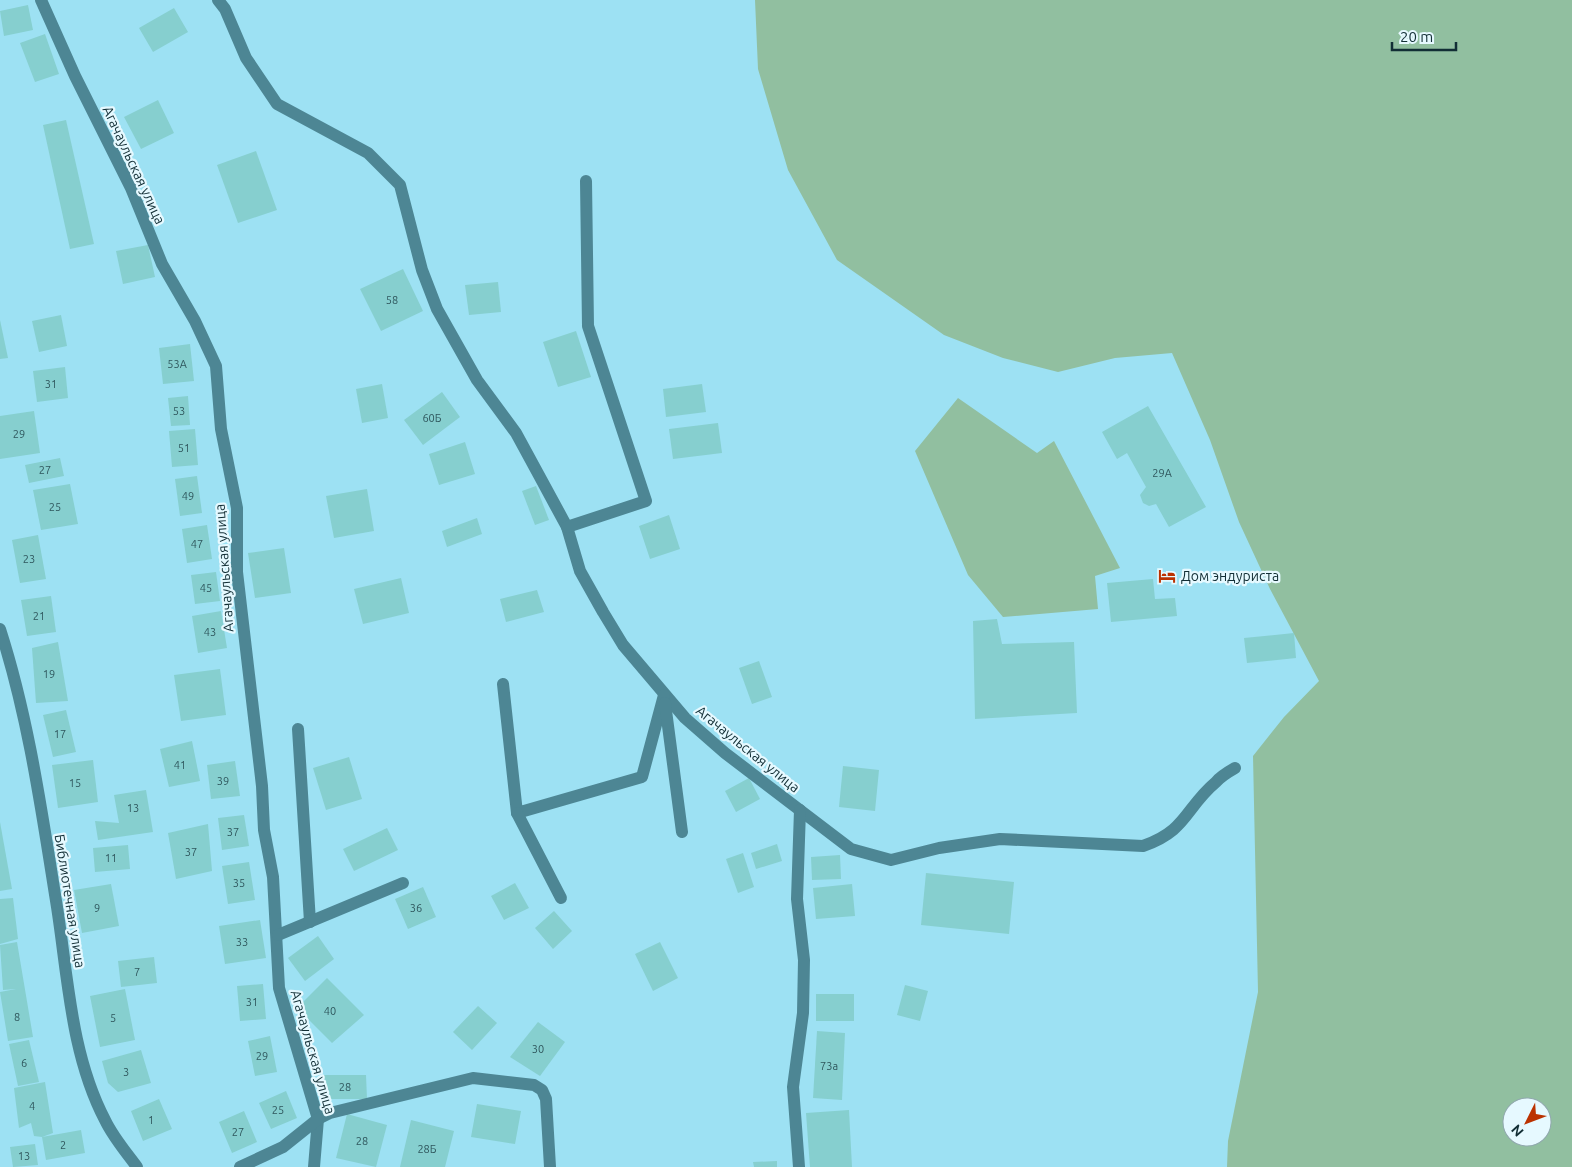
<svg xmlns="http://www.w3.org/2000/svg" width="1572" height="1167" font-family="Ubuntu,sans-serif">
  <rect width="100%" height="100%" fill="#9de1f3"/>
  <g fill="#91bfa0" fill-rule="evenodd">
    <path d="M 755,0 L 1572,0 L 1572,1167 L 1227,1167 L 1228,1141 L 1258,992 L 1253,756 L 1284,717 L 1319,681 L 1270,589 L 1239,522 L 1210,440 L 1172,353 L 1115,358 L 1058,372 L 1003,358 L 944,335 L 837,260 L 788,170 L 758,69 ZM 1512,1107 L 1542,1107 L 1542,1137 L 1512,1137 Z"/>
    <polygon points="958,398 1037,453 1054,441 1120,568 1095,576 1098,609 1003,617 968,575 915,451"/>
  </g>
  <g fill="#86cfcf">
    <polygon points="28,5 33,30 4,36 0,11"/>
    <polygon points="174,8 188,32 153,52 139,28"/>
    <polygon points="45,34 59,74 35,82 20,43"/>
    <polygon points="158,100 174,133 141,149 124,117"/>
    <polygon points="66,120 94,244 70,249 43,125"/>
    <polygon points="256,151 277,210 238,223 217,165"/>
    <polygon points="148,245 155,277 123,284 116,251"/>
    <polygon points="403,269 423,311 381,331 360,289"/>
    <polygon points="498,282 501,312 469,315 465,285"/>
    <polygon points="61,315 67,346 39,352 32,321"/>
    <polygon points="0,320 8,358 0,359"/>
    <polygon points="576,331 591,377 558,387 543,342"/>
    <polygon points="190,344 194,381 163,384 159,348"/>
    <polygon points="65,367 68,398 37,402 33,371"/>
    <polygon points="382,384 388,418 362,423 356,389"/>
    <polygon points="702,384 706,412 666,417 663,389"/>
    <polygon points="442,392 460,417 423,445 404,420"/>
    <polygon points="188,396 190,425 171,426 168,398"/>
    <polygon points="1148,406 1206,507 1169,527 1156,504 1149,506 1143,503 1140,495 1146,487 1127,453 1117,459 1102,432"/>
    <polygon points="34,411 40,453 0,459 0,416"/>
    <polygon points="718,423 722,453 673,459 669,429"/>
    <polygon points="195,429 198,465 172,467 169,431"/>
    <polygon points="465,442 475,474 439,485 429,454"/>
    <polygon points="60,458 64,476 29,483 25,465"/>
    <polygon points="197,476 202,513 180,516 175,479"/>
    <polygon points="70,484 78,524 41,530 33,490"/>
    <polygon points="536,486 549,520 535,525 522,491"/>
    <polygon points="367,489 374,531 334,538 326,496"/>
    <polygon points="669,515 680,549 650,559 639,526"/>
    <polygon points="477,518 482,534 447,547 442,531"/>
    <polygon points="207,525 212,559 187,563 182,529"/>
    <polygon points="38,535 46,579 20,583 12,540"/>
    <polygon points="284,548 291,593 255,598 248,553"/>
    <polygon points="216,572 220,601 195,604 191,575"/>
    <polygon points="401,578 409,613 363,624 354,589"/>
    <polygon points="1153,579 1155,599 1175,598 1177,616 1111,622 1107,583"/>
    <polygon points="537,590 544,612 506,622 500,599"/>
    <polygon points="51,596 56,632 27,636 21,600"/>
    <polygon points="221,611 227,648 198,653 192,616"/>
    <polygon points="997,619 1002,644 1074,642 1077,713 975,719 973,621"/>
    <polygon points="1294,633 1296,658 1247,663 1244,638"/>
    <polygon points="58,642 68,701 36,703 32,648"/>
    <polygon points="759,661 772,697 752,704 739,668"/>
    <polygon points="220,669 226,715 181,721 174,675"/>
    <polygon points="66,710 76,752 53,757 43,715"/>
    <polygon points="192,741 200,781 169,787 160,749"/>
    <polygon points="349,757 362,799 326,810 313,768"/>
    <polygon points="93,760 98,802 58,808 52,765"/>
    <polygon points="235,761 240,796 211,799 207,765"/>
    <polygon points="843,766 879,770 875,811 839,807"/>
    <polygon points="749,778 760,799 736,812 725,791"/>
    <polygon points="146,790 153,832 98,840 95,821 119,823 114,795"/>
    <polygon points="244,815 249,846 222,850 218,818"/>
    <polygon points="0,822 12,889 0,891"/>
    <polygon points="208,824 212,871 176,879 168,833"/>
    <polygon points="387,828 398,850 354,871 343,849"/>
    <polygon points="777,844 782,861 756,869 751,853"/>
    <polygon points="128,845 130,869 95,872 93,848"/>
    <polygon points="743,853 754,887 738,893 726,859"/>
    <polygon points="840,855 841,879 812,880 811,857"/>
    <polygon points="249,862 255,900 228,904 222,866"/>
    <polygon points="926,873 1014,882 1009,934 921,925"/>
    <polygon points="515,883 529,908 504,920 491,896"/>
    <polygon points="111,884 119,926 82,933 74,890"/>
    <polygon points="852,884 855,916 816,919 813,888"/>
    <polygon points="423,887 436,917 408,929 395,899"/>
    <polygon points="13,898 18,939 0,944 0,899"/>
    <polygon points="554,911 572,931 553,949 535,928"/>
    <polygon points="260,920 266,958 225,964 219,926"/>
    <polygon points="318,936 334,959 305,981 288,958"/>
    <polygon points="17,942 33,1037 8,1041 0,992 16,989 3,990 0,945"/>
    <polygon points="660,942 678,978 653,991 635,954"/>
    <polygon points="154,957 157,983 121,987 118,961"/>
    <polygon points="327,978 364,1015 332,1043 297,1008"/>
    <polygon points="263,984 266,1019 240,1021 237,986"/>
    <polygon points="905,985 928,991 920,1021 897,1015"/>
    <polygon points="125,989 135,1040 100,1047 90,996"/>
    <rect x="816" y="994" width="38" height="27"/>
    <polygon points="478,1006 497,1023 472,1050 453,1032"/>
    <polygon points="538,1022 565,1042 540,1076 510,1057"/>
    <polygon points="817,1031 845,1033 842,1100 813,1098"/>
    <polygon points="270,1036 277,1072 255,1076 248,1041"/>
    <polygon points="29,1040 39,1082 18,1086 9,1044"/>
    <polygon points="141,1050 151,1083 118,1092 108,1083 102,1061"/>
    <polygon points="323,1075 366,1075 367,1099 323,1099"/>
    <polygon points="45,1082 53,1133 42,1137 81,1130 85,1153 46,1160 42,1137 34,1136 31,1123 19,1128 14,1088"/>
    <polygon points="286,1091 297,1118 271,1129 259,1103"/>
    <polygon points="159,1099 172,1129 143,1141 131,1111"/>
    <polygon points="477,1104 521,1111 515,1144 471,1137"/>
    <polygon points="849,1110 852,1167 810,1167 806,1113"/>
    <polygon points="244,1111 257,1142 232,1153 219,1122"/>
    <polygon points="347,1114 387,1125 376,1167 336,1158"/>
    <polygon points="411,1120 454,1131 445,1167 400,1167"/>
    <polygon points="35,1144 38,1165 13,1167 10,1147"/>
    <polygon points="777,1161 777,1167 754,1167 753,1162"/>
  </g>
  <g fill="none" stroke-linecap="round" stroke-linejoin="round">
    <g stroke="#4d8694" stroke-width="12">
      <polyline points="41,0 75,76 131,188 162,264 195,321 216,366 221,429 237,508 237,572 262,786 264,830 273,877 279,988 318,1119 314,1167"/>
      <path d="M 218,0 L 225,9 L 246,58 L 277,104 L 368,153 L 400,185 L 422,270 L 437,309 L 477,380 L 516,433 L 541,479 L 567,527 L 580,571 L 603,612 L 623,645 L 685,718 L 725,753 L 851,849 L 891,860 L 939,848 L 1000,839 L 1143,846 C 1187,831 1185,808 1216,782 C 1221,776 1228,772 1235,768"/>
      <polyline points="567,527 646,501 588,326 586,181"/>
      <path d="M 0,629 C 29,719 42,814 57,907 C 68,978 71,1055 105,1120 C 113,1137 126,1152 137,1167"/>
      <polyline points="503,684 517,813 642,777 664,695"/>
      <polyline points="665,703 682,832"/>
      <polyline points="298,729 310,922"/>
      <polyline points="517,813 561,898"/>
      <polyline points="278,935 403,883"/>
      <polyline points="240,1167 283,1147 318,1119 330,1113 473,1078 534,1085 542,1090 546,1099 550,1167"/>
      <polyline points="799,1167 793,1087 803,1013 804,960 797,899 800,810"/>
    </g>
  </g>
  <defs>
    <g id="hotel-bare" transform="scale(1.35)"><path d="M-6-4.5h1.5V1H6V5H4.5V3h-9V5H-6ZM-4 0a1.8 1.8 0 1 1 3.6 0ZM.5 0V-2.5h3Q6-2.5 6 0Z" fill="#bb3201" stroke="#e6f9ff" stroke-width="2.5" paint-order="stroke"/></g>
  </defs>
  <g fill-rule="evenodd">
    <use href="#hotel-bare" x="1167" y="576"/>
  </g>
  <g text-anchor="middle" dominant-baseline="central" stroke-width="4.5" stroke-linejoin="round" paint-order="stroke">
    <g font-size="11" fill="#2f565c">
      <text x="392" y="300">58</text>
      <text x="177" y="364">53А</text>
      <text x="51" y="384">31</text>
      <text x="179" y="411">53</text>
      <text x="432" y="418">60Б</text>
      <text x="19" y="434">29</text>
      <text x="184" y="448">51</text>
      <text x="45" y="470">27</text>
      <text x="1162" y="473">29А</text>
      <text x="188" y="496">49</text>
      <text x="55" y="507">25</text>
      <text x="197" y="544">47</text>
      <text x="29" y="559">23</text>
      <text x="206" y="588">45</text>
      <text x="39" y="616">21</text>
      <text x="210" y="632">43</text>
      <text x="49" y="674">19</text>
      <text x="60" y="734">17</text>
      <text x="180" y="765">41</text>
      <text x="223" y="781">39</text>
      <text x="75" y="783">15</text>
      <text x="133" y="808">13</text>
      <text x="233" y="832">37</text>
      <text x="191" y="852">37</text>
      <text x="111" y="858">11</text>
      <text x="239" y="883">35</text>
      <text x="97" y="908">9</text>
      <text x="416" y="908">36</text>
      <text x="242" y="942">33</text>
      <text x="137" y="972">7</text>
      <text x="252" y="1002">31</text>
      <text x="330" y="1011">40</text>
      <text x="17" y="1017">8</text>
      <text x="113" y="1018">5</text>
      <text x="538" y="1049">30</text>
      <text x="262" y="1056">29</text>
      <text x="24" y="1063">6</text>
      <text x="829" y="1066">73а</text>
      <text x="126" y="1072">3</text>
      <text x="345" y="1087">28</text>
      <text x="32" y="1106">4</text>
      <text x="278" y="1110">25</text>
      <text x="151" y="1120">1</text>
      <text x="238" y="1132">27</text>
      <text x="362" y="1141">28</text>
      <text x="63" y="1145">2</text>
      <text x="427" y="1149">28Б</text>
      <text x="24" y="1156">13</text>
    </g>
    <g font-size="14" fill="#122e35" stroke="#e6f9ff">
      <text transform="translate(134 165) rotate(65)">Агачаульская улица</text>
      <text transform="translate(224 568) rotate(-94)">Агачаульская улица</text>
      <text transform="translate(748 749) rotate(39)">Агачаульская улица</text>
      <text transform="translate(70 901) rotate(81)">Библиотечная улица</text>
      <text transform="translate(313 1052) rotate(74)">Агачаульская улица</text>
    </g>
    <g font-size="14" fill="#122e35" stroke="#e6f9ff" text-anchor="start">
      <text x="1181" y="576">Дом эндуриста</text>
    </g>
  </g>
  <g transform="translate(1527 1122) rotate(228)"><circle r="24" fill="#e6f9ff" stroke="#91a8ae"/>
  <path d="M0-4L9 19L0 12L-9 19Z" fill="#bb3201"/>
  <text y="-8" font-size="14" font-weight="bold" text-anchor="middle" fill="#122e35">N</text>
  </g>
  <path d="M1392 42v8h64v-8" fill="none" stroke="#122e35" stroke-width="2.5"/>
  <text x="1400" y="42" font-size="15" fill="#122e35" stroke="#e6f9ff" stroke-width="4" paint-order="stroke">20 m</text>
</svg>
